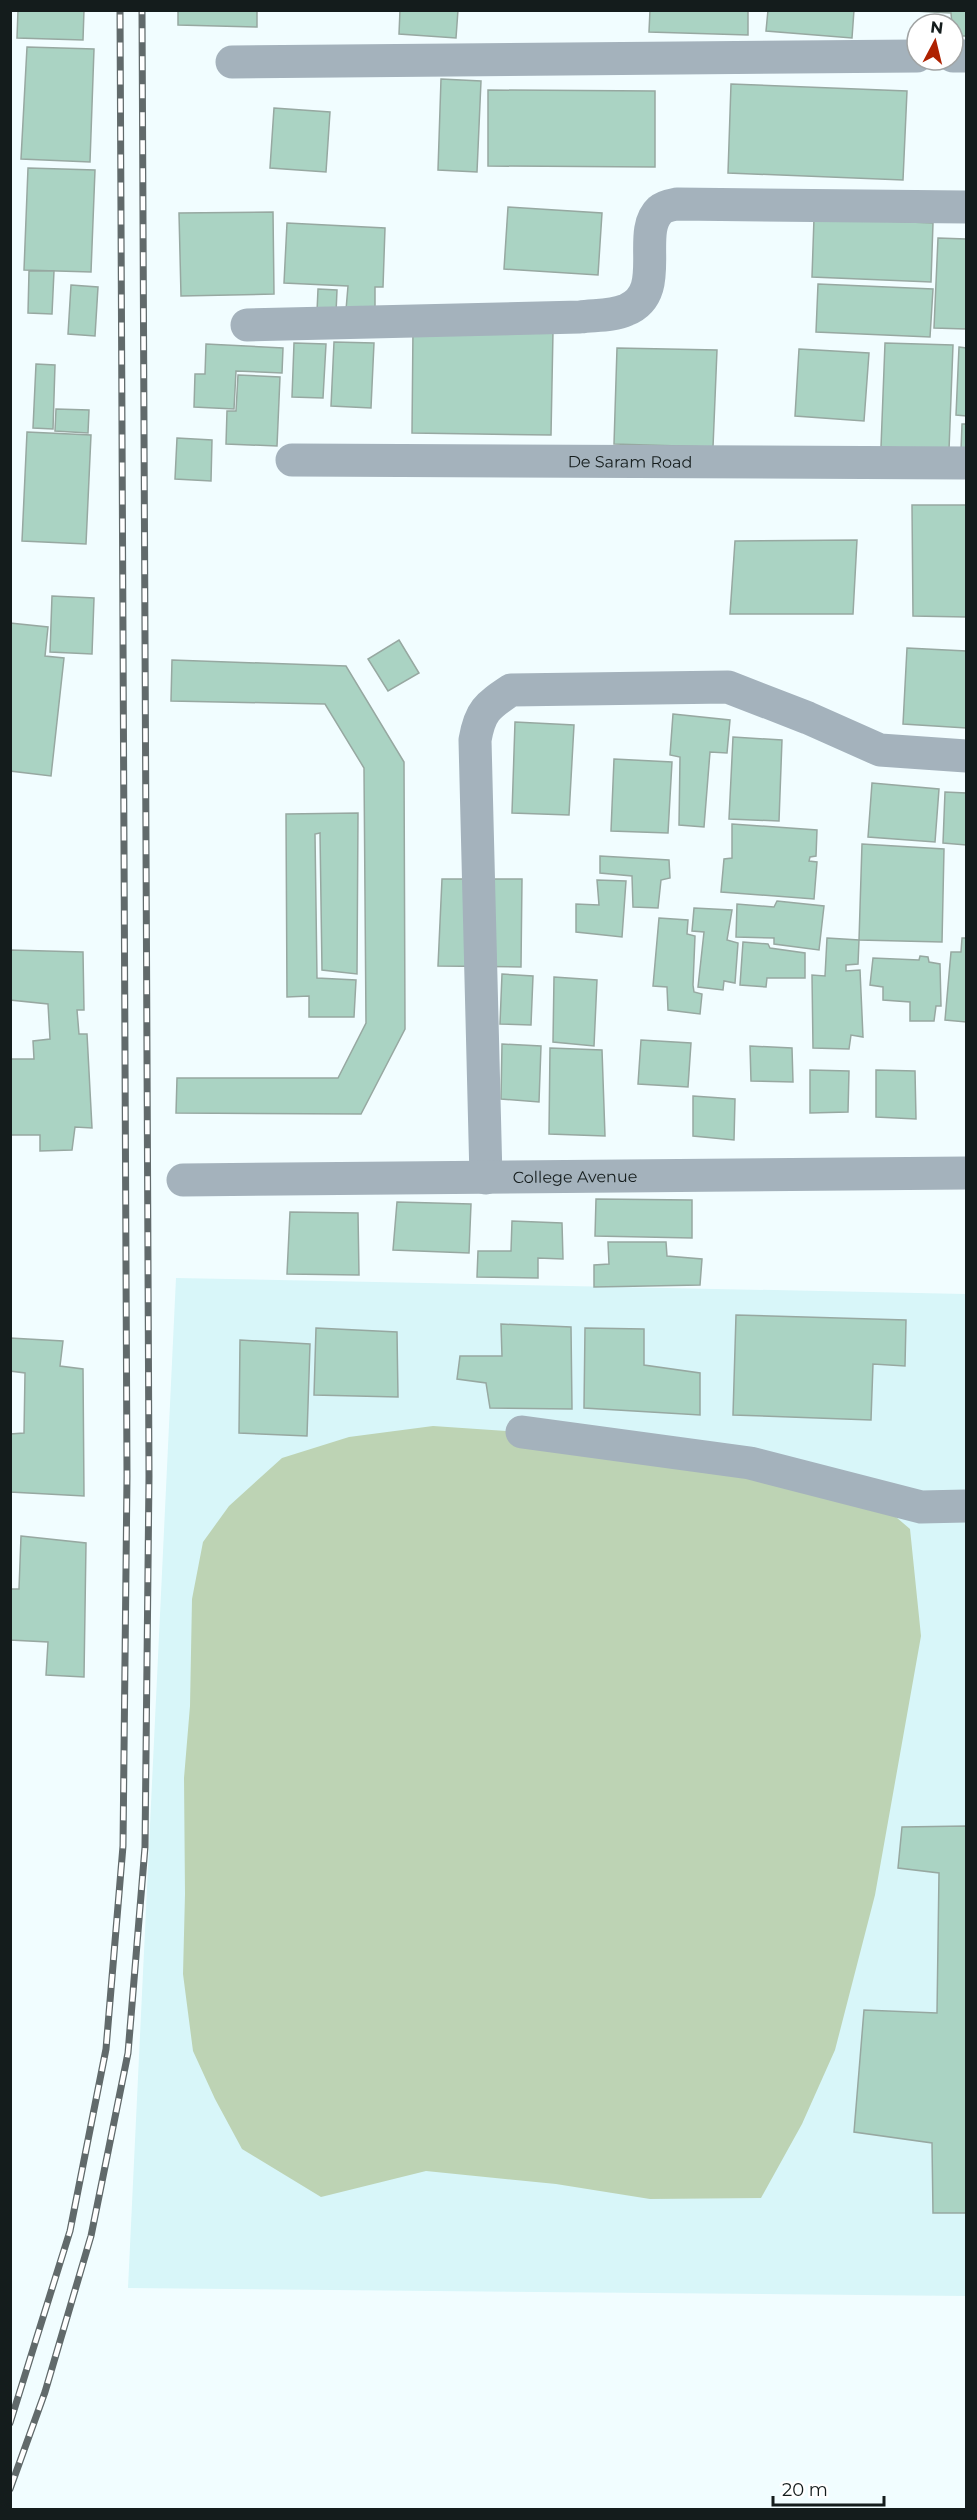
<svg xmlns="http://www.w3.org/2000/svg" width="977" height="2520" font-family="Montserrat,sans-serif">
  <rect width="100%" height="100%" fill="#f1fdff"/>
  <polygon fill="#d8f6f9" points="176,1278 966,1294 966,2296 128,2288"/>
  <polygon fill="#bdd3b4" points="433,1426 522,1432 750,1463 889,1511 910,1529 921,1636 875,1895 835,2050 802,2124 761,2198 650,2199 556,2184 426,2171 321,2197 242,2149 215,2099 193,2051 183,1974 185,1894 184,1778 190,1706 192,1599 203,1542 229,1506 282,1458 349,1437"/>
  <g fill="#aad3c3" stroke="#97a8a1" stroke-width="1.5">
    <polygon points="18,10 84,10 83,40 17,38"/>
    <polygon points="178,10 257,10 257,27 178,25"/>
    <polygon points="400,10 458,10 456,38 399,34"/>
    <polygon points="650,10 748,10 748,35 649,32"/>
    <polygon points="768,10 854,10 852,38 766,31"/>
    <polygon points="896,10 966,10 966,36 953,36 951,13"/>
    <polygon points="27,47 94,49 90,162 21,159"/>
    <polygon points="441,79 481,81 477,172 438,170"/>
    <polygon points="731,84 907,91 903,180 728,173"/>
    <polygon points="488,90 655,91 655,167 488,166"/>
    <polygon points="274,108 330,112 326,172 270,168"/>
    <polygon points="28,168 95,170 91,272 24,270"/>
    <polygon points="508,207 602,213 598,275 504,269"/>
    <polygon points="273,212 274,294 181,296 179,213"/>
    <polygon points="814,218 933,223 931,282 812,277"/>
    <polygon points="287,223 385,228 383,287 375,287 375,311 346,310 348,286 284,283"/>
    <polygon points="938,238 966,239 966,329 934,328"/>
    <polygon points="29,271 54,271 52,314 28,313"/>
    <polygon points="818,284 933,289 930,337 816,332"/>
    <polygon points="71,285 98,287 95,336 68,334"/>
    <polygon points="318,289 337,290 336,313 317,312"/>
    <polygon points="413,328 553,331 551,435 412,433"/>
    <polygon points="334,342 374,343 371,408 331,406"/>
    <polygon points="294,343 326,344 323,398 292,397"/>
    <polygon points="885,343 953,345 949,450 881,447"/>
    <polygon points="206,344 283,348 282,373 236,371 234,409 194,407 195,374 205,374"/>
    <polygon points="959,347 966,348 966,416 956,415"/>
    <polygon points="617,348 717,350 713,447 614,444"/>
    <polygon points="799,349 869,353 864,421 795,416"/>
    <polygon points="36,364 55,365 53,429 33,428"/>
    <polygon points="238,375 280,377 277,446 226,444 227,411 236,411"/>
    <polygon points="56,409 89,410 88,433 55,431"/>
    <polygon points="962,424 966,424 966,451 961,451"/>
    <polygon points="27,432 91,435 86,544 22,541"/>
    <polygon points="177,438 212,440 211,481 175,479"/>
    <polygon points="912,505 966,505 966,617 913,616"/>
    <polygon points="857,540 853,614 730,614 735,541"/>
    <polygon points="52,596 94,598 92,654 50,652"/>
    <polygon points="10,623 48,627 45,656 64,658 51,776 10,771"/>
    <polygon points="399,640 419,673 388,691 368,659"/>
    <polygon points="907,648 966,651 966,728 903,724"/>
    <polygon points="172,660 346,666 404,762 405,1029 361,1114 176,1113 177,1078 338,1078 366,1023 364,768 325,704 171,701"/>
    <polygon points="673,714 730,720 727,753 710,752 704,827 679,825 680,757 670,755"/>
    <polygon points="515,722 574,725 569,815 512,813"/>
    <polygon points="733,737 782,740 779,821 729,819"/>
    <polygon points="614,759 672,762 668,833 611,831"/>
    <polygon points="872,783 939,789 935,842 868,837"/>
    <polygon points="945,792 966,793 966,845 943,843"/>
    <polygon points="358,813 357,974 322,970 320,833 315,834 317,978 356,980 354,1017 309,1017 309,996 287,997 286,814"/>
    <polygon points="732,824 817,830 816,856 810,857 809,861 817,862 814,899 721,892 724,859 732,858"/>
    <polygon points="862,844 944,849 942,942 859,940"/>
    <polygon points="600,856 669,860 670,878 661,880 658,908 633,907 632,876 600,873"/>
    <polygon points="442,879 522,879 521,967 438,966"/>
    <polygon points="597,880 626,881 622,937 576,932 576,904 599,905"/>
    <polygon points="777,901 824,906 819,950 774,944 774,938 736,937 737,904 774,907"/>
    <polygon points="694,908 732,910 727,940 738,943 735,983 724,981 723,990 698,987 704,932 692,931"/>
    <polygon points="659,918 688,920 687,934 695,936 693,985 694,992 702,994 700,1014 668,1010 667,987 653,986"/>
    <polygon points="827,938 859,940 858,964 846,965 846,971 860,970 863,1037 851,1035 849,1049 813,1048 812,975 825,976"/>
    <polygon points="962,938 966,938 966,1022 945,1020 951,952 961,952"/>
    <polygon points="743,942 768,944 770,948 805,953 805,978 767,978 766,987 740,985"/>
    <polygon points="10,950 83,952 84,1010 77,1010 79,1034 87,1034 92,1128 75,1127 72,1150 40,1151 40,1135 10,1135 10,1059 34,1059 33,1041 50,1039 48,1004 10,1000"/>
    <polygon points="920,956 928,957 929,962 940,964 941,1006 936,1006 934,1021 910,1021 910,1002 883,1000 883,987 870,985 873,958 919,960"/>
    <polygon points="502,974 533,976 531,1025 500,1024"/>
    <polygon points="554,977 597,980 594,1046 553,1042"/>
    <polygon points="641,1040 691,1043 688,1087 638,1084"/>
    <polygon points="502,1044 541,1046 539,1102 501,1099"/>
    <polygon points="750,1046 792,1048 793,1082 751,1081"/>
    <polygon points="550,1048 602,1050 605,1136 549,1134"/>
    <polygon points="810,1070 849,1071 848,1112 810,1113"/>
    <polygon points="876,1070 915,1071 916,1119 876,1117"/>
    <polygon points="693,1096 735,1099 734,1140 693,1136"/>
    <polygon points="596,1199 692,1200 692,1238 595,1236"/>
    <polygon points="397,1202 471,1204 469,1253 393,1250"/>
    <polygon points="290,1212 358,1213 359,1275 287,1274"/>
    <polygon points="512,1221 562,1223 563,1259 538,1258 538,1278 477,1277 478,1251 511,1251"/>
    <polygon points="608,1242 666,1242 667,1256 702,1259 700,1285 594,1287 594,1265 609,1264"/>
    <polygon points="736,1315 906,1320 905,1366 873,1364 871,1420 733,1415"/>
    <polygon points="501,1324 571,1327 572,1409 490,1408 486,1383 457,1379 460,1356 502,1356"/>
    <polygon points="316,1328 397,1332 398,1397 314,1395"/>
    <polygon points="585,1328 644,1329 644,1365 700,1373 700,1415 584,1408"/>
    <polygon points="10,1338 63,1341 60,1366 83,1369 84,1496 10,1492 10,1434 24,1433 25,1373 10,1371"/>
    <polygon points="240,1340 310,1344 307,1436 239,1433"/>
    <polygon points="21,1536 86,1543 84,1677 46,1675 48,1642 10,1640 10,1589 19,1589"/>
    <polygon points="966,1826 966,2213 933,2213 932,2143 854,2132 864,2010 937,2013 939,1873 898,1868 902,1827"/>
  </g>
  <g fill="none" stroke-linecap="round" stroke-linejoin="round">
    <g stroke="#a4b2bc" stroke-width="33">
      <polyline points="953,56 966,56"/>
      <polyline points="232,62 917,56"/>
      <path d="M 247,325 L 580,317 C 594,315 613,316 626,310 C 669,293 635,233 660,210 C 664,206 672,205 677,204 L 966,207"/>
      <path id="s1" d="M 292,460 L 966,463"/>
      <path d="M 486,1178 L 475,740 C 480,711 487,706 511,690 L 728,687 L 808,718 L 880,750 L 966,756"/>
      <path id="s2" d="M 183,1180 L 966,1173"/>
      <polyline points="522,1432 750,1463 921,1507 966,1506"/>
    </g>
    <g stroke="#616a6b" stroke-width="7">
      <g id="rail">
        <polyline points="10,2423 70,2231 106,2049 123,1846 127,1476 120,10"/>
        <polyline points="10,2489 45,2392 91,2236 128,2053 145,1847 149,1476 142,10"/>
      </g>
    </g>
    <use href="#rail" stroke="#fff" stroke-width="4.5" stroke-dasharray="14" stroke-linecap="butt"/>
  </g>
  <g text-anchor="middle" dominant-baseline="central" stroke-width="5" stroke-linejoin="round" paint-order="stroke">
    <g font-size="16" fill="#141c1c" stroke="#fff">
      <text stroke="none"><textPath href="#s1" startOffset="338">De Saram Road</textPath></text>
      <text stroke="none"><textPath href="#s2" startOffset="392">College Avenue</textPath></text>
    </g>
  </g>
  <rect width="977" height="2520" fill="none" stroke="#141c1c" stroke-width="24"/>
  <g transform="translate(935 42) rotate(7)"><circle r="28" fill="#ffffff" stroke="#a1a4a4" stroke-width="1.5"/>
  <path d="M0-4.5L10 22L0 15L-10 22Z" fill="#ae2100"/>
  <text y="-9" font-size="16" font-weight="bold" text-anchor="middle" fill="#141c1c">N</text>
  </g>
  <path d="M773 2496v9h111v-9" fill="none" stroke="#141c1c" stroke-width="3"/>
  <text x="782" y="2496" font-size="18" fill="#141c1c" stroke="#ffffff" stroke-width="4.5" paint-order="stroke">20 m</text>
</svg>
